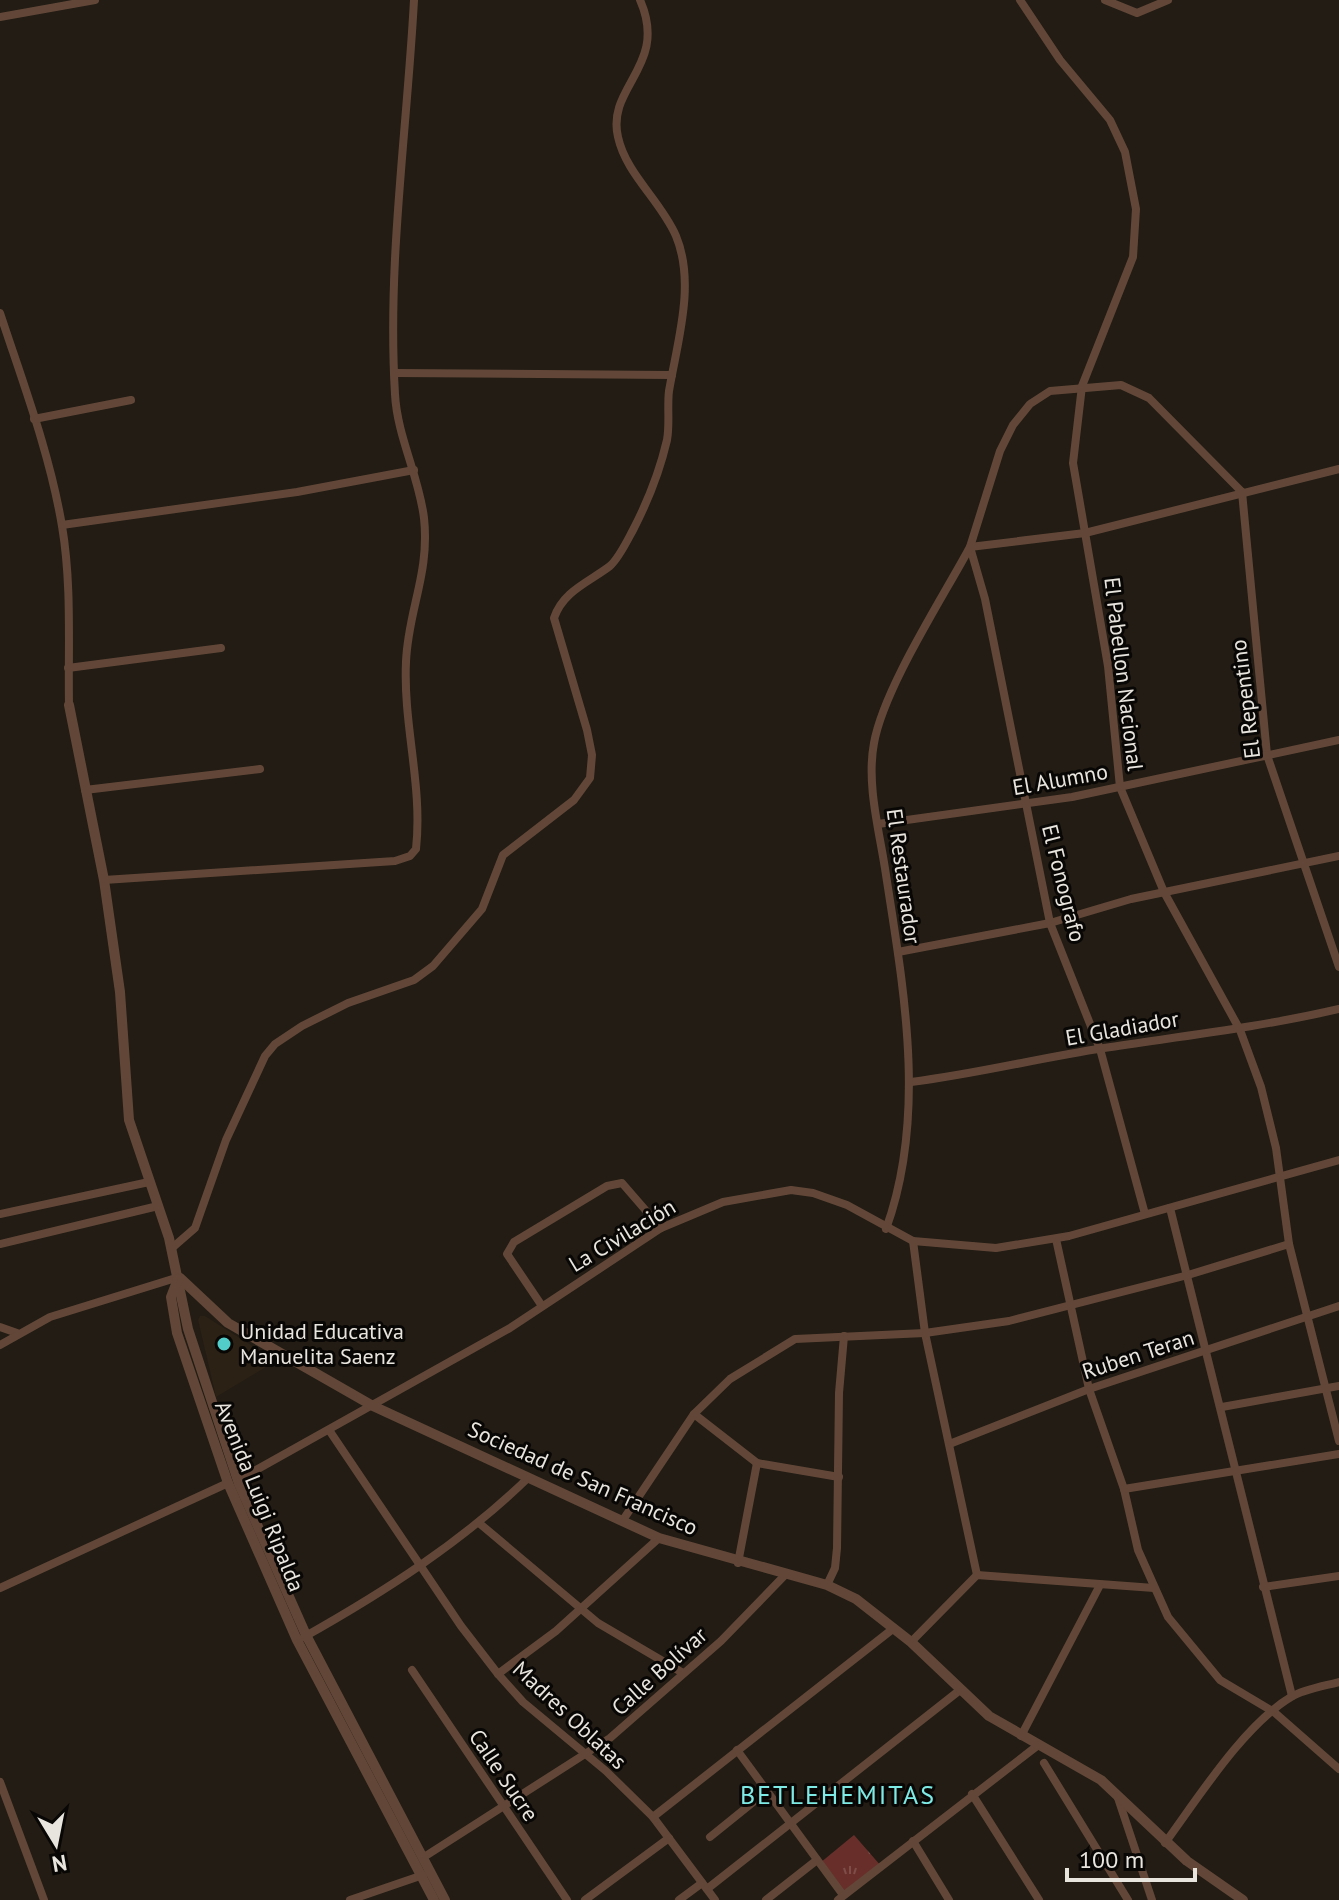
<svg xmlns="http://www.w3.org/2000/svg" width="1339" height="1900" font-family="'PT Sans',sans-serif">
  <defs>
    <pattern id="park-tufts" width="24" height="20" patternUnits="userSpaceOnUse" patternTransform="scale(2)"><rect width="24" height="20" fill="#682f2a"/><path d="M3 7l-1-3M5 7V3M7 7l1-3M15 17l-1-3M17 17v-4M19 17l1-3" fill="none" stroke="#7e4d48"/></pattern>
  </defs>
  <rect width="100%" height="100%" fill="#221c14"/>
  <polygon fill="#2b2114" points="200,1316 205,1316 276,1361 216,1397 198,1320"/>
  <polygon fill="url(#park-tufts)" points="854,1835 881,1866 843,1895 820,1863"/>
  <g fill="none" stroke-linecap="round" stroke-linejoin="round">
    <g stroke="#624738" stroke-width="8">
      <polyline points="1020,0 1060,60 1110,120 1125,152 1136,209 1133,257 1082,386 1073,463 1108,666 1120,787 1164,892 1240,1030 1261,1087 1276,1148 1289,1244 1339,1441"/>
      <polyline points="1105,0 1137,13 1168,0"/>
      <polyline points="0,17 95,0"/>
      <path d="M 0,313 C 23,383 50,454 62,526 C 72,585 68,646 69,705"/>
      <polyline points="394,373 672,375"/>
      <polyline points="34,419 131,400"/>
      <polyline points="1242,492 1267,755 1339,967"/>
      <polyline points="62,525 297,492 414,470"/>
      <polyline points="68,668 221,648"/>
      <polyline points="85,790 260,769"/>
      <polyline points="878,824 1072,797 1339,740"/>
      <path d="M 104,880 L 395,861 L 410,856 L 416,849 C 423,786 403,725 406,662 C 408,610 430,574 424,518 C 419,476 397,436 395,394 C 387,263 407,131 414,0"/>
      <polyline points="898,952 1050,923 1131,899 1339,856"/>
      <path d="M 911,1082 C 976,1074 1039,1058 1104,1048 C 1183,1036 1261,1027 1339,1009"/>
      <polyline points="1170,1208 1292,1696"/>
      <polyline points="0,1214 149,1182"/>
      <polyline points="1145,1214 1100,1049 1050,923 985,599 970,547 1000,451 1013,425 1030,404 1050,391 1121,385 1149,398 1242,492"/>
      <path d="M 886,1229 C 927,1116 904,991 886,875 C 880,833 866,785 874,743 C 884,688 942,599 970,547 L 1085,533 L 1339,469"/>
      <polyline points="1056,1239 1089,1389 1124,1489 1138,1550 1168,1617 1220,1680 1274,1712 1339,1769"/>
      <polyline points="913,1241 925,1333 977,1575"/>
      <polyline points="0,1244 158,1206"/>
      <path d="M 172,1248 L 195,1228 L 226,1140 L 265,1056 L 275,1044 L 302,1026 L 348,1003 L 414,980 L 433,966 L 482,909 L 503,855 L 574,800 L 590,778 L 592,755 L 587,730 L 554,618 C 563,591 589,582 610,566 C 619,558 627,541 633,530 C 647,503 660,470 667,440 C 670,424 667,407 669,391 C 677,343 696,284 676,236 C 661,201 626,174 618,137 C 606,86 669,66 640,0"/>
      <polyline points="542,1306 507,1254 514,1242 607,1186 622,1183 661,1228"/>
      <polyline points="0,1327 17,1333"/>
      <polyline points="0,1345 50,1317 179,1277"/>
      <polyline points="1222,1407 1339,1386"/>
      <polyline points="694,1414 757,1463 839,1477"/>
      <polyline points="329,1430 461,1626 498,1674 523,1702 606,1771 653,1817 715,1900"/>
      <polyline points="952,1443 1089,1389 1339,1306"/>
      <polyline points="238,1480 510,1328 661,1228 723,1202 791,1190 813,1193 847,1205 913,1241 996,1248 1069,1236 1339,1160"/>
      <polyline points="1124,1489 1339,1454"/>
      <polyline points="623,1520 694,1414 730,1379 795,1339 925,1333 1009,1321 1188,1275 1289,1244"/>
      <polyline points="479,1523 598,1623 683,1673"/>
      <polyline points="738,1563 757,1463"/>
      <polyline points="827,1585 835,1568 837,1548 839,1393 844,1336"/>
      <polyline points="1263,1587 1339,1576"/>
      <polyline points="0,1588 228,1483"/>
      <path d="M 304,1637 C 384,1592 462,1542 528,1478"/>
      <polyline points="911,1642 977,1575 1154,1588"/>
      <polyline points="412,1670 567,1900"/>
      <polyline points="498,1674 556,1631 659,1538"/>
      <polyline points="1021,1736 1099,1587"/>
      <polyline points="737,1750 843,1895"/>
      <polyline points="1044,1763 1128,1900"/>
      <polyline points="0,1782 44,1900"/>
      <polyline points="972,1794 1039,1900"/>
      <polyline points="1118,1798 1152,1900"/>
      <polyline points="653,1817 894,1628"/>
      <polyline points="710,1837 767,1791"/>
      <polyline points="913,1841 949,1900"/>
      <path d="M 1165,1843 C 1198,1798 1244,1725 1291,1697 C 1304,1689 1324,1686 1339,1682"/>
      <polyline points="424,1857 610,1738 721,1641 785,1575"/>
      <polyline points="707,1889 960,1690"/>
      <polyline points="350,1900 423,1875"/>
      <polyline points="585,1900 669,1838"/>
      <polyline points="679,1900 702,1883"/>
      <polyline points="766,1900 817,1860"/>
      <polyline points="838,1900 1037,1746"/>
    </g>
    <g stroke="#624738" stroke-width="10">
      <polyline points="69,705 104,880 120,992 129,1120 169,1238 188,1329 239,1484 306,1635 445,1900"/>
      <polyline points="180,1278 228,1323 373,1406 659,1538 827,1585 856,1599 911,1642 989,1716 1101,1780 1187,1861 1243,1900"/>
      <polyline points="178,1279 171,1297 177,1333 228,1483 297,1640 434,1900"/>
    </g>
  </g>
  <circle fill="#53cdc9" stroke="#090705" stroke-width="3" cx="224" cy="1344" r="8"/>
  <g text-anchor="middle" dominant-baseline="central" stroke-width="6" stroke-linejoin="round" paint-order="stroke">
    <g font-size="22" fill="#e8e4de" stroke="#090705">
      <text transform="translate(1124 674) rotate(83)">El Pabellon Nacional</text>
      <text transform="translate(1245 699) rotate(-97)">El Repentino</text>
      <text transform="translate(1060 779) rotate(-10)">El Alumno</text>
      <text transform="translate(904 876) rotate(82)">El Restaurador</text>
      <text transform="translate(1064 883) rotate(76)">El Fonografo</text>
      <text transform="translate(1122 1028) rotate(-10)">El Gladiador</text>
      <text transform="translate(622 1235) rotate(-31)">La Civilación</text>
      <text transform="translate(1138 1354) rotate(-18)">Ruben Teran</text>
      <text transform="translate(583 1478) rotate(24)">Sociedad de San Francisco</text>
      <text transform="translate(260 1496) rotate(68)">Avenida Luigi Ripalda</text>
      <text transform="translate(659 1671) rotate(-42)">Calle Bolívar</text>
      <text transform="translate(570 1715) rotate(43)">Madres Oblatas</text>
      <text transform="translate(504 1775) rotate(56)">Calle Sucre</text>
    </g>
    <g font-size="22" fill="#e8e4de" stroke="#090705" text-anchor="start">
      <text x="240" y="1331">Unidad Educativa<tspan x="240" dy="25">Manuelita Saenz</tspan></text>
    </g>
    <g font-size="26" letter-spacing="2" fill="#7eeae5" stroke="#090705">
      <text x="838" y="1794">BETLEHEMITAS</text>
    </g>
  </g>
  <g transform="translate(56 1844) rotate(170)" stroke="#090705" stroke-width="6" paint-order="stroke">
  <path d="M0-6L14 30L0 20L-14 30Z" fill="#e8e4de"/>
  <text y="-12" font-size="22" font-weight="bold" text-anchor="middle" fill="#e8e4de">N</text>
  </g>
  <path d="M1067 1868v12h128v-12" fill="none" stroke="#e8e4de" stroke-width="4"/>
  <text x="1079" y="1868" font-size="24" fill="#e8e4de" stroke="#090705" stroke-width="6" paint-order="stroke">100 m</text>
</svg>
